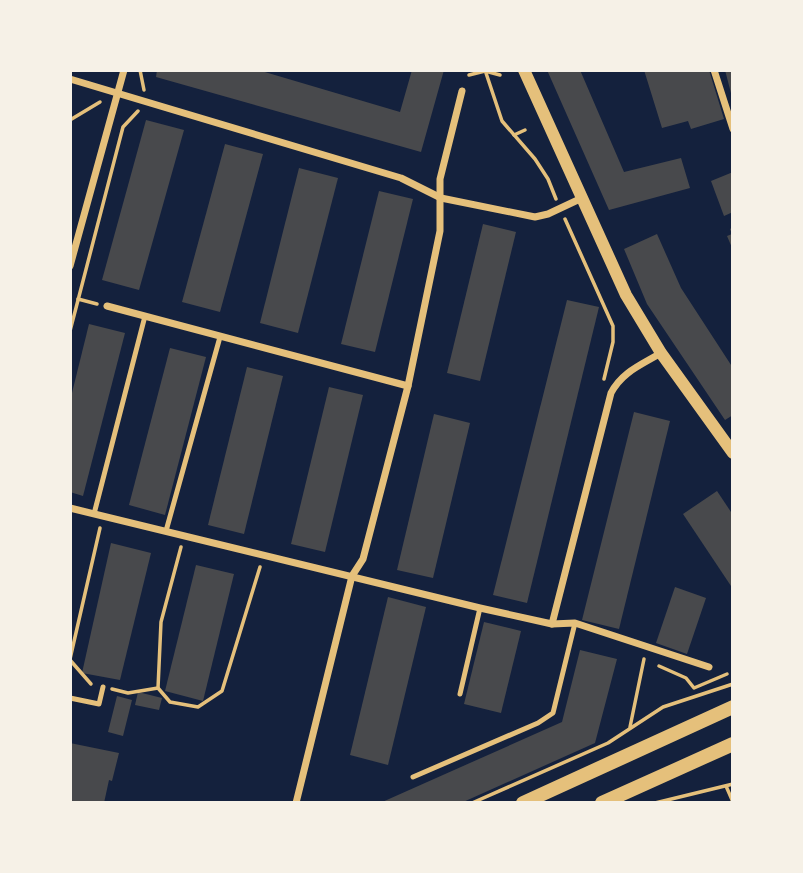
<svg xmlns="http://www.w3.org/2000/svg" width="803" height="873" font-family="Arial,sans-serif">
  <rect width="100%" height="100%" fill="#14213d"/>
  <g fill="#48494c">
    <polygon points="157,70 258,70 400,112 412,70 444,70 421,152 156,77"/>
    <polygon points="547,70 580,70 624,172 681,158 690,188 609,210"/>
    <polygon points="644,70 709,70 724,119 691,129 688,121 662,128"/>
    <polygon points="725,70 733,70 733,96 732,97"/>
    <polygon points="146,120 184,130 139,290 102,280"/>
    <polygon points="225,144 263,154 220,312 182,302"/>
    <polygon points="299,168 338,178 298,333 260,323"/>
    <polygon points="733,172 733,212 724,216 711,181"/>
    <polygon points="379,191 413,199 375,352 341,344"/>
    <polygon points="483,224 516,232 480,381 447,373"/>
    <polygon points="733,227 733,250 727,236 732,234 730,229"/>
    <polygon points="657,234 681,288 733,368 733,415 725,420 647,304 624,249"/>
    <polygon points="567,300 599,307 527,603 493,595"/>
    <polygon points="89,324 125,333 83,496 70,492 70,401"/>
    <polygon points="170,348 206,357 165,515 129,505"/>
    <polygon points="247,367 283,376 244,534 208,525"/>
    <polygon points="329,387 363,395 325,552 291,544"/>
    <polygon points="634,412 670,421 619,629 582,620"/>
    <polygon points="434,414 470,423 433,578 397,570"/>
    <polygon points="717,491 733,515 733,589 683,514"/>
    <polygon points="111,543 151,553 120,680 82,673"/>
    <polygon points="196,565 234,574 203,701 165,691"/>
    <polygon points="675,587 706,598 687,654 656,643"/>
    <polygon points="388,597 426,607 388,765 350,755"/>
    <polygon points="484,622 521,631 501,713 464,704"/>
    <polygon points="580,650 617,659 595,743 461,803 380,803 562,722"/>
    <polygon points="138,692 162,698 159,710 135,705"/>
    <polygon points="117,696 132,700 123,736 108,732"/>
    <polygon points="70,743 119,753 112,781 109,780 104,803 70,803"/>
  </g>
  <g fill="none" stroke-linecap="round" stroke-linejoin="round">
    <g stroke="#e5c07b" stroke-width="3.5">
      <polyline points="140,70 144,90"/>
      <polyline points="485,70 502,121 535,159 548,179 556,199"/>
      <polyline points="469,75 485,71 500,75"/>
      <polyline points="70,120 100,102"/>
      <polyline points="514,135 525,130"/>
      <polyline points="565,219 613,326 613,342 604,379"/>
      <polyline points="78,299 97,304"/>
      <polyline points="70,331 123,127 138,111"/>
      <polyline points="181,547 161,622 158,688 170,702 198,707 222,691 260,567"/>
      <polyline points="70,659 100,528"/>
      <polyline points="70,660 91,684"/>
      <polyline points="659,666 686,678 694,688 727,674"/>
      <polyline points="112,689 128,693 158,688"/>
      <polyline points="630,727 644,659"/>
      <polyline points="726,786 733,802"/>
      <polyline points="472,803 608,743 663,707 733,684"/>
      <polyline points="655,803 733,784"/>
    </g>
    <g stroke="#e5c07b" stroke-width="5">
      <polyline points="94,514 145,316"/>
      <polyline points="166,531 220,337"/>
      <polyline points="460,694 480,608"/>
      <polyline points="70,698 99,704 103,687"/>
      <polyline points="413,777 538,723 553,713 575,623"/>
    </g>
    <g stroke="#e5c07b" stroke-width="7">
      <polyline points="714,70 733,129"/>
      <polyline points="70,79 401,178 441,198 535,217 548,214 582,198"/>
      <polyline points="70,266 124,70"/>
      <polyline points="107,306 408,386"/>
      <polyline points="70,508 480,608 552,624 575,623 709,667"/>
      <path d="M 552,624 L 611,393 C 622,372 641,365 661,353"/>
      <polyline points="296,803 352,576 363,559 408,386 440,231 440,179 462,91"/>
    </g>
    <polyline stroke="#e5c07b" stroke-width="12" points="524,70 626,295 661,353 733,453"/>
    <g stroke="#e5c07b" stroke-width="14">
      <polyline points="523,803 733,707"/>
      <polyline points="602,803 733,744"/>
    </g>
  </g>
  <rect width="803" height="873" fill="none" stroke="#f6f1e7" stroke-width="144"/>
</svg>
